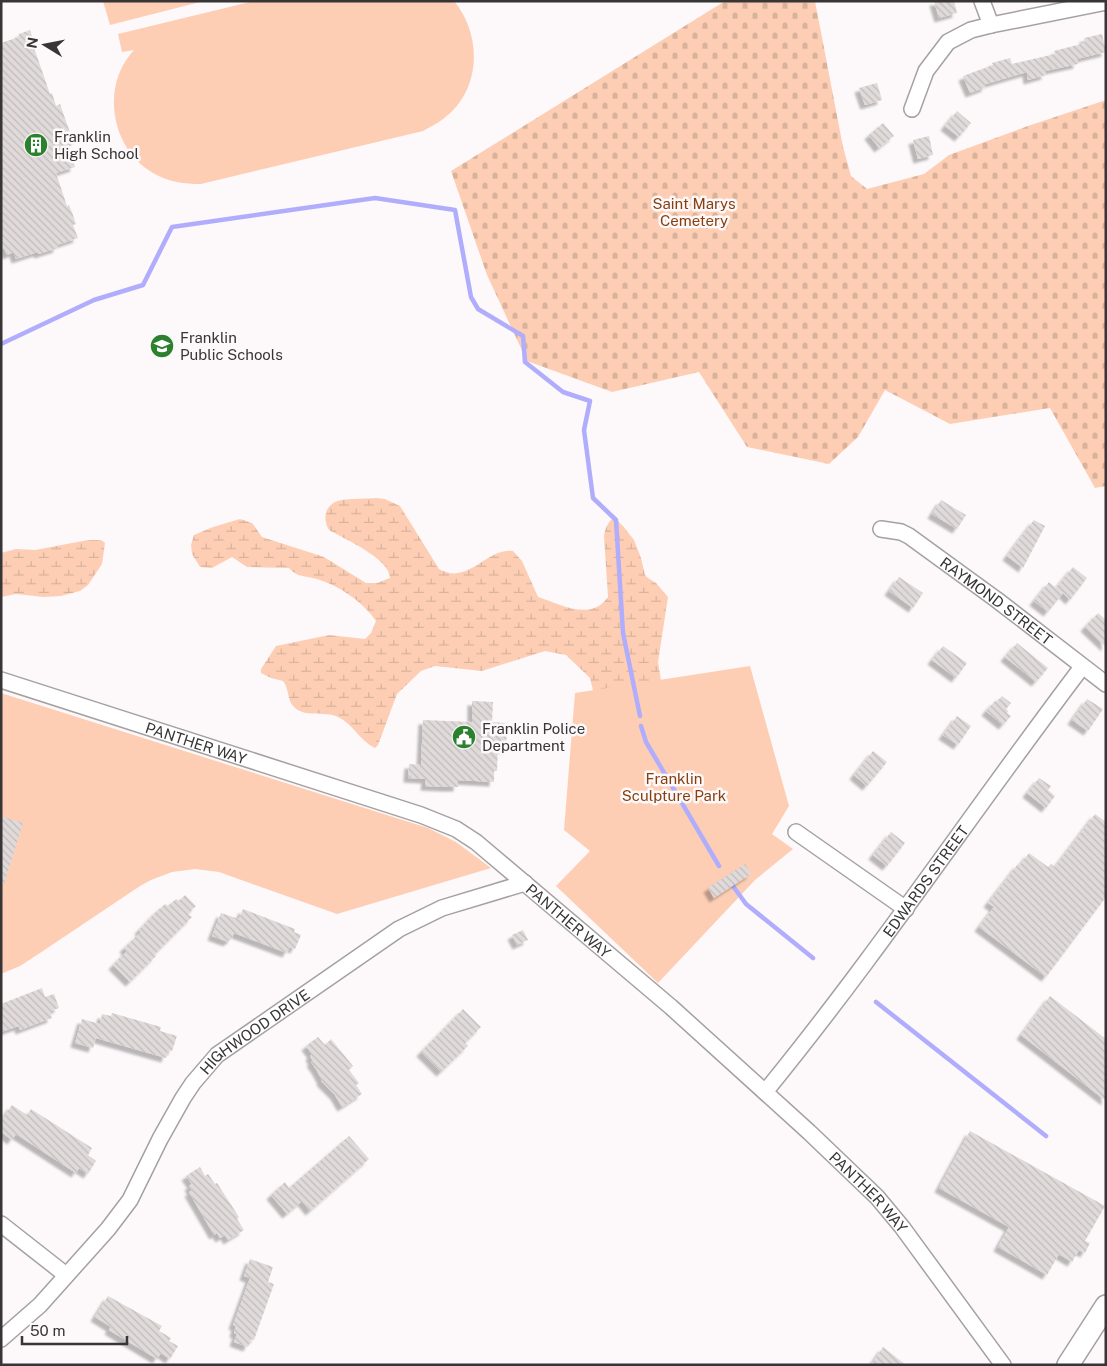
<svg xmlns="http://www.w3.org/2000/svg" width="1107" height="1366" font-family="'Public Sans',sans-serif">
  <defs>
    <pattern id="wetland-marsh" width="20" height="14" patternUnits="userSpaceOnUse" patternTransform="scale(1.25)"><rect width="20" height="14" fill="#fdceb4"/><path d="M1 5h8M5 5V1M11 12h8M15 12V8" fill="none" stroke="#d9b29b"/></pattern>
    <pattern id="cemetery-stones" width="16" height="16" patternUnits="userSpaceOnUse" patternTransform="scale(1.25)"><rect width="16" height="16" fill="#fdceb4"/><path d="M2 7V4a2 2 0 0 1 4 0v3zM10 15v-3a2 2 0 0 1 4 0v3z" fill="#d9b29b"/></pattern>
    <pattern id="building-back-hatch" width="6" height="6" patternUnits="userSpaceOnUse" patternTransform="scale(1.25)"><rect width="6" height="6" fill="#e0dada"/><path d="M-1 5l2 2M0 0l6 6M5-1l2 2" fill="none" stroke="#c1bcbc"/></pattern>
    <filter id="shadow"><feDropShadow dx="-4.5" dy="4.5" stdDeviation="1" flood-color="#0004"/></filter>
  </defs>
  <rect width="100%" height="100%" fill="#fdf8fa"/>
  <g fill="url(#wetland-marsh)">
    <path d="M 376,498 L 385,499 L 400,506 L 439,569 C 469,586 485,548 513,551 L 522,561 L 538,597 C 560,604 591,622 608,597 L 604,536 C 605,529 608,521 614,518 L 623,526 L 634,540 L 641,558 L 645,575 L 648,578 L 656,583 L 668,597 L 658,662 L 664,699 L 598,711 L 590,678 L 566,655 L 545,651 L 482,671 L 435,666 L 421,671 L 397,694 L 378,745 L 375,748 C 360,741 353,724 338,717 C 324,710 305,719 293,706 C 287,699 289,688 283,681 L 271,678 L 261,673 L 261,669 L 276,646 L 329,635 L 365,639 L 371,633 L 376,621 C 364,603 341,587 320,580 C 309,576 297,578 289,568 L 247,567 L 232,557 L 212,568 L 200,567 L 192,554 L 191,545 L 194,535 L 213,527 L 240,519 L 252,523 L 262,537 L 324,557 L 366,583 L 377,583 L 390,578 C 390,559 345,539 329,530 C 323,520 324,508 335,502 C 343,498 366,499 376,498 Z"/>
    <polygon points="88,540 101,540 105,543 102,564 88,585 80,591 61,596 44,597 16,594 1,597 1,553 16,549 35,550"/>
  </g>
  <polygon fill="url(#cemetery-stones)" points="725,1 815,1 843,147 851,176 867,189 924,174 949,155 1028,126 1106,100 1106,486 1095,488 1050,408 950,424 885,390 858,437 829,464 747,447 699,372 612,392 527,361 487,275 451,171"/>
  <g fill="#fdceb4">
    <polygon points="103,1 204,1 110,25"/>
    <path d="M 254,1 L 454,1 C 483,36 481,92 443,119 C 437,124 429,127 423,131 L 201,184 C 185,184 168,182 153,173 C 111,149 100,86 134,50 L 122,52 L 118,34 Z"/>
    <polygon points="750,666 789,806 772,834 793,849 755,880 658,983 556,886 590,851 564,830 575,693"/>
    <polygon points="1,693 428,828 456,842 491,868 337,914 219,872 195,869 172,872 151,880 140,886 43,951 20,966 1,974"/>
  </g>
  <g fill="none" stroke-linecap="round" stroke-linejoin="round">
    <g stroke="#b0aefc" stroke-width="4.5">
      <polyline points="1,344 94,300 143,285 172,227 375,198 455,210 471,297 478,309 523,336 525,362 563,392 590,401 584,430 593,498 616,520 623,633 640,716"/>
      <polyline points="641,726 646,742 719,866"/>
      <polyline points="733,886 746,904 813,958"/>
      <polyline points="876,1002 1046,1136"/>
    </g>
  </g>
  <g fill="url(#building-back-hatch)" filter="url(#shadow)">
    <polygon points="934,1 954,1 957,13 939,18"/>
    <polygon points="30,30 34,42 32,42 50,94 52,93 56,106 60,104 74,144 68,147 75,167 56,173 67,206 69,205 73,215 76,224 73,225 78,238 57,245 58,248 48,251 39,254 38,252 16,259 14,252 7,255 4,248 1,249 1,43 19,37 19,34"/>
    <polygon points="1102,34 1106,52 1077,59 1078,64 1045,71 1046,75 1028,80 1027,72 986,84 986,87 970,93 963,76 993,65 992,63 1010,58 1012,64 1055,54 1054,51 1085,43 1084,38"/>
    <polygon points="877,83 882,100 865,105 859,88"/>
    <polygon points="957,111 971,123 959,137 945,126"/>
    <polygon points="883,123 894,136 879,148 869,135"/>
    <polygon points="929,136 933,155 918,159 913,140"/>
    <polygon points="941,500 966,515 957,529 932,514"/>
    <polygon points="1034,520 1045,526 1023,568 1007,556"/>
    <polygon points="1073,567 1087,578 1070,600 1063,593 1048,612 1034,601 1049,582 1056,588"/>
    <polygon points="899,577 923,593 913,608 889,591"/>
    <polygon points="1098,613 1106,620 1106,647 1085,627"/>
    <polygon points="1017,643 1048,668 1036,682 1005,657"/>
    <polygon points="943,646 967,663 956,678 932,660"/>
    <polygon points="1002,696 1011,703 1006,709 1008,711 1007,713 1011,716 1003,725 986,711 995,701 996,702"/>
    <polygon points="1087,699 1103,709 1088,731 1072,720"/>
    <polygon points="472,701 493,702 492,722 504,723 507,727 506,749 498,748 497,771 494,771 494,782 458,780 458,787 446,787 425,786 426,779 408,778 409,764 421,765 423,720 472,722"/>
    <polygon points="957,716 971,726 958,745 943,735"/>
    <polygon points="873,751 887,762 867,786 854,775"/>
    <polygon points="1039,778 1051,786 1048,790 1055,796 1046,808 1027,793"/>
    <polygon points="1095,814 1106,822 1106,897 1046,977 979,927 994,907 988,903 1018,864 1020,865 1029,853 1048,867 1051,864 1055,867"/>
    <polygon points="1,816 23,823 4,884 1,884"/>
    <polygon points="891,832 905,843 887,866 873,855"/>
    <polygon points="745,864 751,874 714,898 708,888"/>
    <polygon points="185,895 196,906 188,914 192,917 154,955 156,956 130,982 113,965 127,951 124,948 141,932 139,930 154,914 165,904 168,906 176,899 179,901"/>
    <polygon points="243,909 295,929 294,932 301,935 295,949 290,947 287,953 234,933 231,940 229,940 228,942 212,936 221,913 239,919"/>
    <polygon points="523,930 528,940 517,945 512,935"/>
    <polygon points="42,988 45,997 54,994 59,1008 50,1011 52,1018 20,1030 19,1026 1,1032 1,1004"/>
    <polygon points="1050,996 1106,1039 1106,1101 1021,1035"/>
    <polygon points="463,1009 481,1027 465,1043 468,1046 441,1072 421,1052"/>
    <polygon points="112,1013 161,1027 160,1031 177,1036 172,1051 168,1050 166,1058 96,1038 93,1048 75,1043 82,1019 100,1024 102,1014 111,1016"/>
    <polygon points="318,1037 325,1045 331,1039 353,1066 349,1070 359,1083 356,1085 362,1094 342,1107 335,1095 321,1081 322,1080 316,1069 311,1062 313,1061 310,1056 312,1054 306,1046"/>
    <polygon points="12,1105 27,1115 31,1109 92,1148 88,1155 96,1161 88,1174 79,1168 76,1173 16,1134 12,1140 1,1132 1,1121"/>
    <polygon points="970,1131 1105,1206 1085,1241 1090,1243 1085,1253 1079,1250 1072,1262 1059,1254 1047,1275 998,1247 1009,1227 939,1188"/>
    <polygon points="349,1136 369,1159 310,1211 302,1201 287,1214 271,1195 285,1182 289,1188"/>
    <polygon points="200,1167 205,1176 208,1174 215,1184 217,1183 239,1217 237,1219 244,1230 228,1240 225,1235 220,1238 217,1233 214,1235 189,1192 192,1191 189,1186 192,1184 186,1176"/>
    <polygon points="250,1259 273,1267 268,1282 274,1284 254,1340 251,1339 248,1347 234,1342 237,1334 234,1333 236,1326 233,1325 250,1278 244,1276"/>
    <polygon points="108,1296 162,1326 159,1331 171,1338 169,1341 178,1346 170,1359 161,1353 157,1359 109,1330 111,1327 95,1317"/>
    <polygon points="883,1347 906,1365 871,1365"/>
  </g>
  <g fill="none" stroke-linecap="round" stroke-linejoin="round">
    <g stroke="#a5a1a3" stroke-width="18">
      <g id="minor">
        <polyline points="982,1 991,25"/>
        <polyline points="912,109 926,71 948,42 971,30 991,25 1106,2"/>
        <path id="s1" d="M 881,529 L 901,532 L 909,536 L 997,600 L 1106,684"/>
        <path id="s2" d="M 1,680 L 421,815 L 456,829 L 476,842 L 671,1007 L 809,1132 L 855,1176 L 877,1197 L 902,1227 L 1003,1365"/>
        <polyline points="796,832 906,909"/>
        <path id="s3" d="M 765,1092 C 877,955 975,808 1082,667"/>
        <polyline points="1,1224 66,1275"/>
        <path id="s4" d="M 1,1339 L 40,1305 L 108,1229 L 130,1200 L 160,1139 L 183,1098 L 193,1083 L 217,1055 L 399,929 L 442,908 L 525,883"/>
      </g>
    </g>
    <g stroke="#a5a1a3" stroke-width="24">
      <polyline id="secondary" points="1068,1365 1106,1306"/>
    </g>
    <use href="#minor" stroke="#fff" stroke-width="15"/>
    <use href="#secondary" stroke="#fff" stroke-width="21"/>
  </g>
  <defs>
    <g id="building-disc" transform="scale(1.25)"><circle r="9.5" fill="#2b812e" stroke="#fdf8fa"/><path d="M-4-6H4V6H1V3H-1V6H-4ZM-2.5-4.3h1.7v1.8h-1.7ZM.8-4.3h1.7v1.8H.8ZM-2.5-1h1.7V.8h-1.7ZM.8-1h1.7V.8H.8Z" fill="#fff"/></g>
    <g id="school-disc" transform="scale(1.25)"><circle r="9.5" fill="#2b812e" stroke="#fdf8fa"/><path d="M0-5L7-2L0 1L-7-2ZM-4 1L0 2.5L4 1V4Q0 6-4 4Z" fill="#fff"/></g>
    <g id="civic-disc" transform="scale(1.25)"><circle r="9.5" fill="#2b812e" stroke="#fdf8fa"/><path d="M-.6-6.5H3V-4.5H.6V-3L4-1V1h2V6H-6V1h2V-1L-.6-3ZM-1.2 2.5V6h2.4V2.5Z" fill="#fff"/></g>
  </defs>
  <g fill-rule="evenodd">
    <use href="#building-disc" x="36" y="145"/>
    <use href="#school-disc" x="162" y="346"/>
    <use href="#civic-disc" x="464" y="737"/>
  </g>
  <g text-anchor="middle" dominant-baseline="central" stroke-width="5" stroke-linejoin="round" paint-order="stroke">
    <g font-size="15" fill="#373536" stroke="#fdf8fa" text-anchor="start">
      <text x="54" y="136">Franklin<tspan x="54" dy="17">High School</tspan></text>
      <text x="180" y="337">Franklin<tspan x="180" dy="17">Public Schools</tspan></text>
      <text x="482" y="728">Franklin Police<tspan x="482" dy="17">Department</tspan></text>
    </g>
    <g font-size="15" fill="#863f0d" stroke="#fdf8fa">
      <text x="694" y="203">Saint Marys<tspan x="694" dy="17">Cemetery</tspan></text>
      <text x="674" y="778">Franklin<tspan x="674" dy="17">Sculpture Park</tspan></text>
    </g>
    <g font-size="15" fill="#373536" stroke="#fdf8fa">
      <text stroke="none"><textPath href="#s1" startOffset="138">RAYMOND STREET</textPath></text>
      <text stroke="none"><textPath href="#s2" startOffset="205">PANTHER WAY</textPath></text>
      <text stroke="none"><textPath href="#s3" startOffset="265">EDWARDS STREET</textPath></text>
      <text stroke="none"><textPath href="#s2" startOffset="624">PANTHER WAY</textPath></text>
      <text stroke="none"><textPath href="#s4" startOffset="404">HIGHWOOD DRIVE</textPath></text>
      <text stroke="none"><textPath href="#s2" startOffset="1029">PANTHER WAY</textPath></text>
    </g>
  </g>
  <rect width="1107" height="1366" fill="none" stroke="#373536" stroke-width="5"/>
  <g transform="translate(45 45) rotate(280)" stroke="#fdf8fa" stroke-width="4" paint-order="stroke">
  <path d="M0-4L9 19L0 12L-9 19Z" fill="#373536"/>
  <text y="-8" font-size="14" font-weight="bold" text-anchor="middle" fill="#373536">N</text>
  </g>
  <path d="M22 1336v8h105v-8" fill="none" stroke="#373536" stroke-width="2.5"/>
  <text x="30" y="1336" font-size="15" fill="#373536" stroke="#fdf8fa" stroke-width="4" paint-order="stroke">50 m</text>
</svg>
